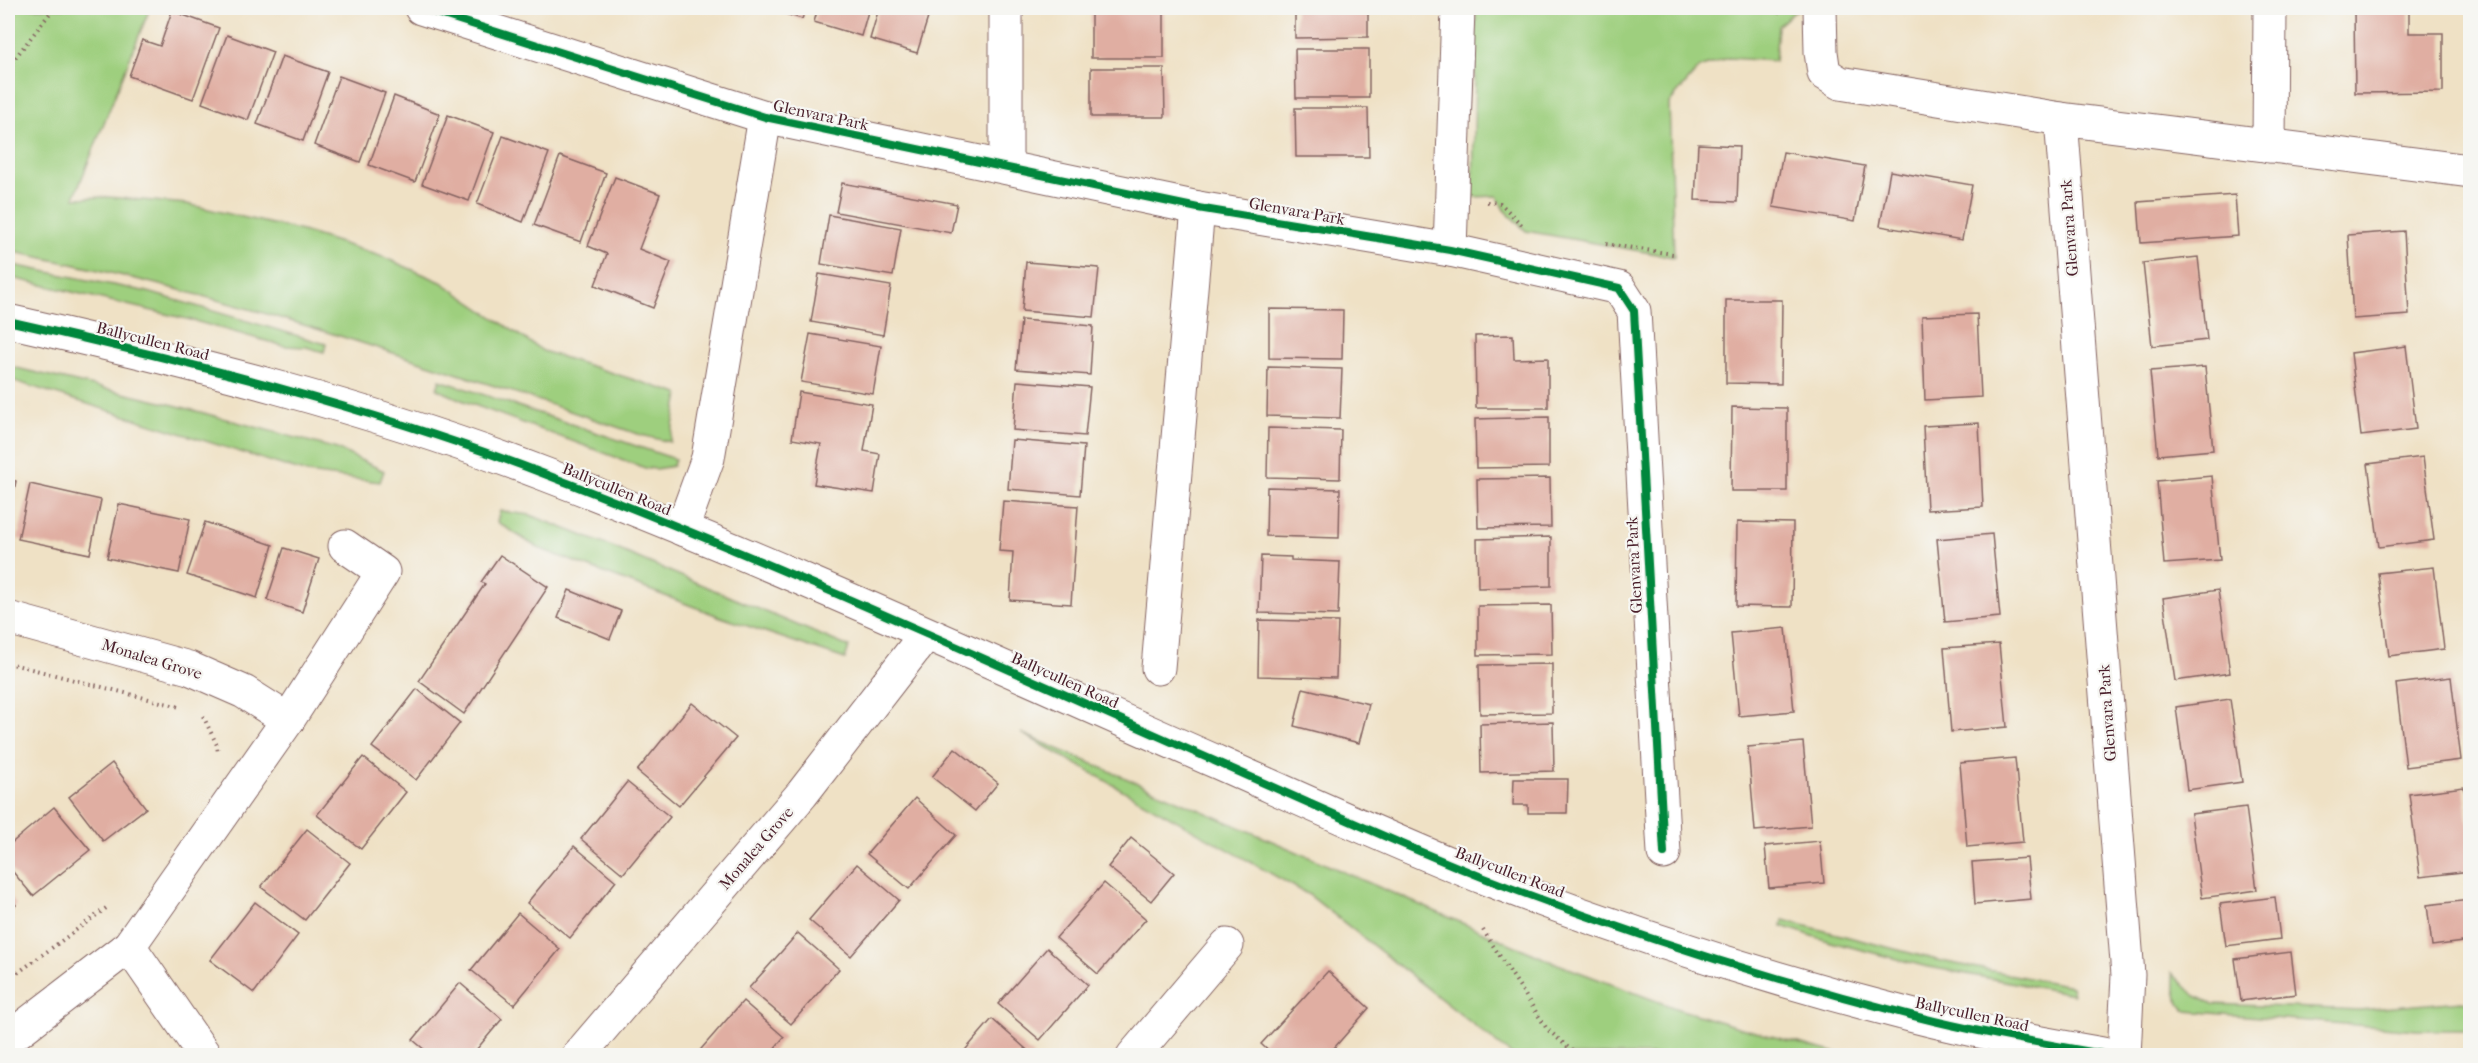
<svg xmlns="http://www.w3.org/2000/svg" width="2478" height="1063" font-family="'IM FELL French Canon',serif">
  <rect width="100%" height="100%" fill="#f6f6f2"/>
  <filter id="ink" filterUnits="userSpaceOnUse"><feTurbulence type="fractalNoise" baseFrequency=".0167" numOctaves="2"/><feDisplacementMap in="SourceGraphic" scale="12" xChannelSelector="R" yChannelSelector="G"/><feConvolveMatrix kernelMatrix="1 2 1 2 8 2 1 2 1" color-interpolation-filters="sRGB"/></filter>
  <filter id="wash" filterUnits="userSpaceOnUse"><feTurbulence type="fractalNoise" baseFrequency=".008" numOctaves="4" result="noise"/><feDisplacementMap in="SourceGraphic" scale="24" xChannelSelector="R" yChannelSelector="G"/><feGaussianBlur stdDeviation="1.35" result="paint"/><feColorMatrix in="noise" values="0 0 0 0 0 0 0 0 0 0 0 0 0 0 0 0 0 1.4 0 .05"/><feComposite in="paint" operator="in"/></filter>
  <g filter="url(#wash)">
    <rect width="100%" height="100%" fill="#efe1c5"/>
    <g fill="#9ecf7e" stroke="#747754" stroke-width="1.5">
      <path d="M 8,8 L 150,8 L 74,198 L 108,197 L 187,204 L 302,231 L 337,242 L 383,257 L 441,282 L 543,351 L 679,394 L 670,442 L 641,435 C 432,365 225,292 8,251 Z"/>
      <polygon points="1476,8 1799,8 1778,26 1775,61 1728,58 1699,68 1669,103 1674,257 1526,231 1504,210 1497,196 1473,197"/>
      <polygon points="8,264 148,292 326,344 324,352 306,347 284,346 191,320 8,277"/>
      <polygon points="8,366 174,405 337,449 384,471 380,482 307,473 8,379"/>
      <polygon points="440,380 675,459 673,466 656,469 645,468 466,402 437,389"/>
      <polygon points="500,511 530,515 612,547 849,647 845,659 721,617 538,548 497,522"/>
      <polygon points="1021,733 1555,963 1678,1009 1748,1030 1844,1055 1512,1055 1309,895"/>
      <polygon points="1783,920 1941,961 2071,986 2073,994 1924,966 1831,942 1782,926"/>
      <polygon points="2172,973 2194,995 2213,1004 2359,1010 2462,1001 2470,1003 2470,1030 2417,1030 2186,1011 2179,1003"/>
    </g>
    <g id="blocks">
      <g fill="#e0aea2">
        <polygon points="766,8 806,8 802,19"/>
        <polygon points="818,8 869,8 861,36 814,22"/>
        <polygon points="879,8 931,8 917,53 870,39"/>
        <polygon points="1295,8 1368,8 1368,37 1295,38"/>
        <polygon points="2354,8 2409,8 2409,33 2443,33 2443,92 2355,93"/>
        <rect x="1091" y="9" width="73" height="49"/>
        <polygon points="172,11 219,28 193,99 129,76 142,40 160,46"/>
        <polygon points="227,35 273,52 248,120 202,103"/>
        <polygon points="1295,49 1369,49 1369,98 1296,98"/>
        <polygon points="282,56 328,72 303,141 257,124"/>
        <polygon points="1091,68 1164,68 1165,117 1091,117"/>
        <polygon points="339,76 385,93 360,162 314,145"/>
        <polygon points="394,96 440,114 415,182 369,165"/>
        <polygon points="1295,108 1368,108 1369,157 1296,157"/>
        <polygon points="448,115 494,132 469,201 422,184"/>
        <polygon points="503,136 549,153 523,222 477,204"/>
        <polygon points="1698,144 1739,146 1737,202 1695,200"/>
        <polygon points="1783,152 1865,166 1855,221 1773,207"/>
        <polygon points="560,156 606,173 581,242 534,225"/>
        <polygon points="1890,171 1972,185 1962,240 1880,226"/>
        <polygon points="615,177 660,194 639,249 671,262 653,308 595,285 607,254 588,246"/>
        <polygon points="842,183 957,204 951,233 836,212"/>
        <polygon points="2235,195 2238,236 2141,243 2138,202"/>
        <polygon points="829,215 901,228 893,276 821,264"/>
        <polygon points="2404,231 2409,315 2353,319 2348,235"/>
        <polygon points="2198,257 2207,340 2152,346 2143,263"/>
        <polygon points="1026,262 1099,268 1094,317 1022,311"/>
        <polygon points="819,274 891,286 883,335 811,322"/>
        <polygon points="1726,300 1782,300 1781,384 1726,383"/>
        <polygon points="1269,309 1343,310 1342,359 1269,358"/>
        <polygon points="1977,314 1981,397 1925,400 1922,316"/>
        <polygon points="1021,320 1093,326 1090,375 1016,369"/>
        <polygon points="810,334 881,346 873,394 801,382"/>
        <polygon points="1513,335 1514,359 1548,358 1548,408 1476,408 1475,336"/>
        <polygon points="2406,346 2416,429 2361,436 2351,353"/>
        <polygon points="1268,367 1342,369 1340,418 1267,416"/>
        <polygon points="2205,367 2213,450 2158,455 2150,371"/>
        <polygon points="1017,381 1090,387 1085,436 1013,430"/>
        <polygon points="799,392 872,404 864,451 880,454 874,493 814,484 821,444 792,439"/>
        <polygon points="1732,407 1787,408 1787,491 1731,491"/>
        <polygon points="1549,417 1549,467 1476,468 1475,419"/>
        <polygon points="1979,423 1983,507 1927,510 1923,426"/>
        <polygon points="1268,428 1341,430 1340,479 1267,477"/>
        <polygon points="1012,440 1084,446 1080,495 1008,489"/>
        <polygon points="2423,457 2434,540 2379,547 2368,464"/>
        <polygon points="2212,476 2220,560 2164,564 2157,481"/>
        <polygon points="1550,478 1551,527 1478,528 1477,479"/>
        <polygon points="8,479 16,481 9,516 8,515"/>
        <polygon points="30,484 101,500 90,554 18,539"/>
        <polygon points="1267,487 1340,489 1339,538 1266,536"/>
        <polygon points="1003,501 1078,506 1071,604 1010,600 1013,552 999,551"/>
        <polygon points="119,504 190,519 179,573 107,558"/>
        <polygon points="205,522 273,545 257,598 187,575"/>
        <polygon points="1737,522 1793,523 1792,607 1736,606"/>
        <polygon points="1992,534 2000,617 1945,622 1937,539"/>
        <polygon points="1551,537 1551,586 1478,588 1477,539"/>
        <polygon points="284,548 319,559 302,612 267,600"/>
        <polygon points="500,555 548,587 464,714 419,681 485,584 481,582"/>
        <polygon points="1261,556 1291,557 1291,560 1340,562 1338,615 1259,613"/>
        <polygon points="2434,567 2444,649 2389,656 2378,573"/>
        <polygon points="569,590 621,611 610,639 558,618"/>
        <polygon points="2218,590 2230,673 2175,681 2163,598"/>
        <polygon points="1551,605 1552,654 1478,655 1478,606"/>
        <polygon points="1259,620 1338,622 1336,678 1258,676"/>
        <polygon points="1786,628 1794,711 1739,716 1731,633"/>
        <polygon points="1999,644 2007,727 1951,732 1944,648"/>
        <polygon points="1552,664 1552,713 1480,714 1479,665"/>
        <polygon points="2451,677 2461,760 2406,767 2396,684"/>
        <polygon points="1303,688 1369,704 1359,743 1294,726"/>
        <polygon points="417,689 460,723 416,780 372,747"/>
        <polygon points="2230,699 2242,782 2187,790 2176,707"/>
        <polygon points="692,703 736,738 679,806 637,771"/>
        <polygon points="1553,722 1554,771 1481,773 1480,724"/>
        <polygon points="1803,742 1811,826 1755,831 1748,747"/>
        <polygon points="955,748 998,783 975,811 932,777"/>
        <polygon points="363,757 406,792 361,849 317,815"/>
        <polygon points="2015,758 2023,842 1967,847 1960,763"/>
        <polygon points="112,763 146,808 103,841 69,797"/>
        <polygon points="1514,779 1568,779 1567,813 1528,813 1528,805 1513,805"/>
        <polygon points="627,782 670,817 623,874 581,839"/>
        <polygon points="2464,787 2470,837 2470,871 2420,877 2409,794"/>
        <polygon points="915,798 956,835 909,889 867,854"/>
        <polygon points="54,807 90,850 33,896 8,866 8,846"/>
        <polygon points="2246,807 2257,890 2202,898 2191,814"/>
        <polygon points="307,829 350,863 305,920 261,887"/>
        <polygon points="1131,838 1174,873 1151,901 1108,867"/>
        <polygon points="1820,841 1824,883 1769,888 1765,846"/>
        <polygon points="574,846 616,881 570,938 527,903"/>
        <polygon points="2027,858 2031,899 1975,904 1972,862"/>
        <polygon points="857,864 899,900 851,956 809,920"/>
        <polygon points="1104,883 1146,919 1098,974 1056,938"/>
        <polygon points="8,893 16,905 8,911"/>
        <polygon points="2275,897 2280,939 2226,946 2220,904"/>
        <polygon points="2470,900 2470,941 2432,946 2427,905"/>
        <polygon points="255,902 298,935 254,993 210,960"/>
        <polygon points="518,913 560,949 514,1005 471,970"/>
        <polygon points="798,933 839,969 791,1024 749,988"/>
        <polygon points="1047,948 1088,985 1040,1040 998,1004"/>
        <polygon points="2291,952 2296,994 2241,1001 2235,959"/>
        <polygon points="1328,971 1369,1008 1327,1056 1274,1056 1261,1044"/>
        <polygon points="460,983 502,1019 471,1056 432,1056 413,1040"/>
        <polygon points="743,1001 784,1037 768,1056 695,1056"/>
        <polygon points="992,1019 1034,1056 960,1056"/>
      </g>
    </g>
  </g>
  <g filter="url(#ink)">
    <use href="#blocks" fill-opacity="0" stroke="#846361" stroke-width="1.5"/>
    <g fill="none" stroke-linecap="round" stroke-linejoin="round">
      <g stroke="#846361" stroke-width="35">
        <g id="minor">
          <polyline points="421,8 765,117 1198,208 1450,250 1619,288 1634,311 1664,853"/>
          <polyline points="1006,8 1006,167"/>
          <polyline points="1820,8 1821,52 1824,73 1840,83 2061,119"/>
          <polyline points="2269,146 2270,8"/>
          <polyline points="1450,250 1458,8"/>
          <path d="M 8,321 C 190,362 373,408 547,475 C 775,562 996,665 1219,763 C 1307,802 1396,843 1487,879 C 1626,933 1769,979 1914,1016 C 1980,1033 2047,1044 2113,1056"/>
          <polyline points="682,529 708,458 765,117"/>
          <polyline points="8,618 189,668 244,692 288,720"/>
          <polyline points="1158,668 1198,208"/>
          <polyline points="129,946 205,1056"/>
          <polyline points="8,1039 129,946 288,720 383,572 345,546"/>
          <polyline points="578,1056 802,794 926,634"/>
          <polyline points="1133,1056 1227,945"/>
          <polyline points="2124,1056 2128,975 2061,119 2470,171"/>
        </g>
      </g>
      <g stroke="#846361" stroke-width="4" stroke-dasharray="1.5 4.5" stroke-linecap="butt">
        <polyline points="1775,8 1782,16"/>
        <polyline points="8,67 54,8"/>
        <polyline points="1487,202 1500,203 1524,227"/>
        <polyline points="1606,244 1673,254"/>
        <polyline points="8,663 180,707"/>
        <polyline points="203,716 217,745 218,753"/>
        <polyline points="1483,930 1547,1029 1578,1056"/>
        <polyline points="8,980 109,906"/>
      </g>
      <use href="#minor" stroke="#fff" stroke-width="33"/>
      <g stroke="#f6f6f2" stroke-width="11">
        <g id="cycleway">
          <polyline points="421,8 765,117 1198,208 1450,250 1619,288 1634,311 1664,853"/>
          <path d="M 8,321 C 190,362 373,408 547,475 C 775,562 996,665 1219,763 C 1307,802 1396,843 1487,879 C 1626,933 1769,979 1914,1016 C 1980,1033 2047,1044 2113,1056"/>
        </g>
      </g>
      <use href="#cycleway" stroke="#00873e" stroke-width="8"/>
    </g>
  </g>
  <g text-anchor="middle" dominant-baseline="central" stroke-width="4.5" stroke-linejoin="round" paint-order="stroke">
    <g font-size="16" fill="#4a1f2b" stroke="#f6f6f2">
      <text transform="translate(821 115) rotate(12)">Glenvara Park</text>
      <text transform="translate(1297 211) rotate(10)">Glenvara Park</text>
      <text transform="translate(2069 228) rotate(-94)">Glenvara Park</text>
      <text transform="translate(153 341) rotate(14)">Ballycullen Road</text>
      <text transform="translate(617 489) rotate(22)">Ballycullen Road</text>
      <text transform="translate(1634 565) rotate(-93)">Glenvara Park</text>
      <text transform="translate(152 659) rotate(17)">Monalea Grove</text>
      <text transform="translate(1065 680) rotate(24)">Ballycullen Road</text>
      <text transform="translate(2107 713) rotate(-94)">Glenvara Park</text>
      <text transform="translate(756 848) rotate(-49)">Monalea Grove</text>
      <text transform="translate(1510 872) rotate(21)">Ballycullen Road</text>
      <text transform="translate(1972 1014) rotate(12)">Ballycullen Road</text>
    </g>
  </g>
  <rect width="2478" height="1063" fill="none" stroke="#f6f6f2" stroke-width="30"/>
</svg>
